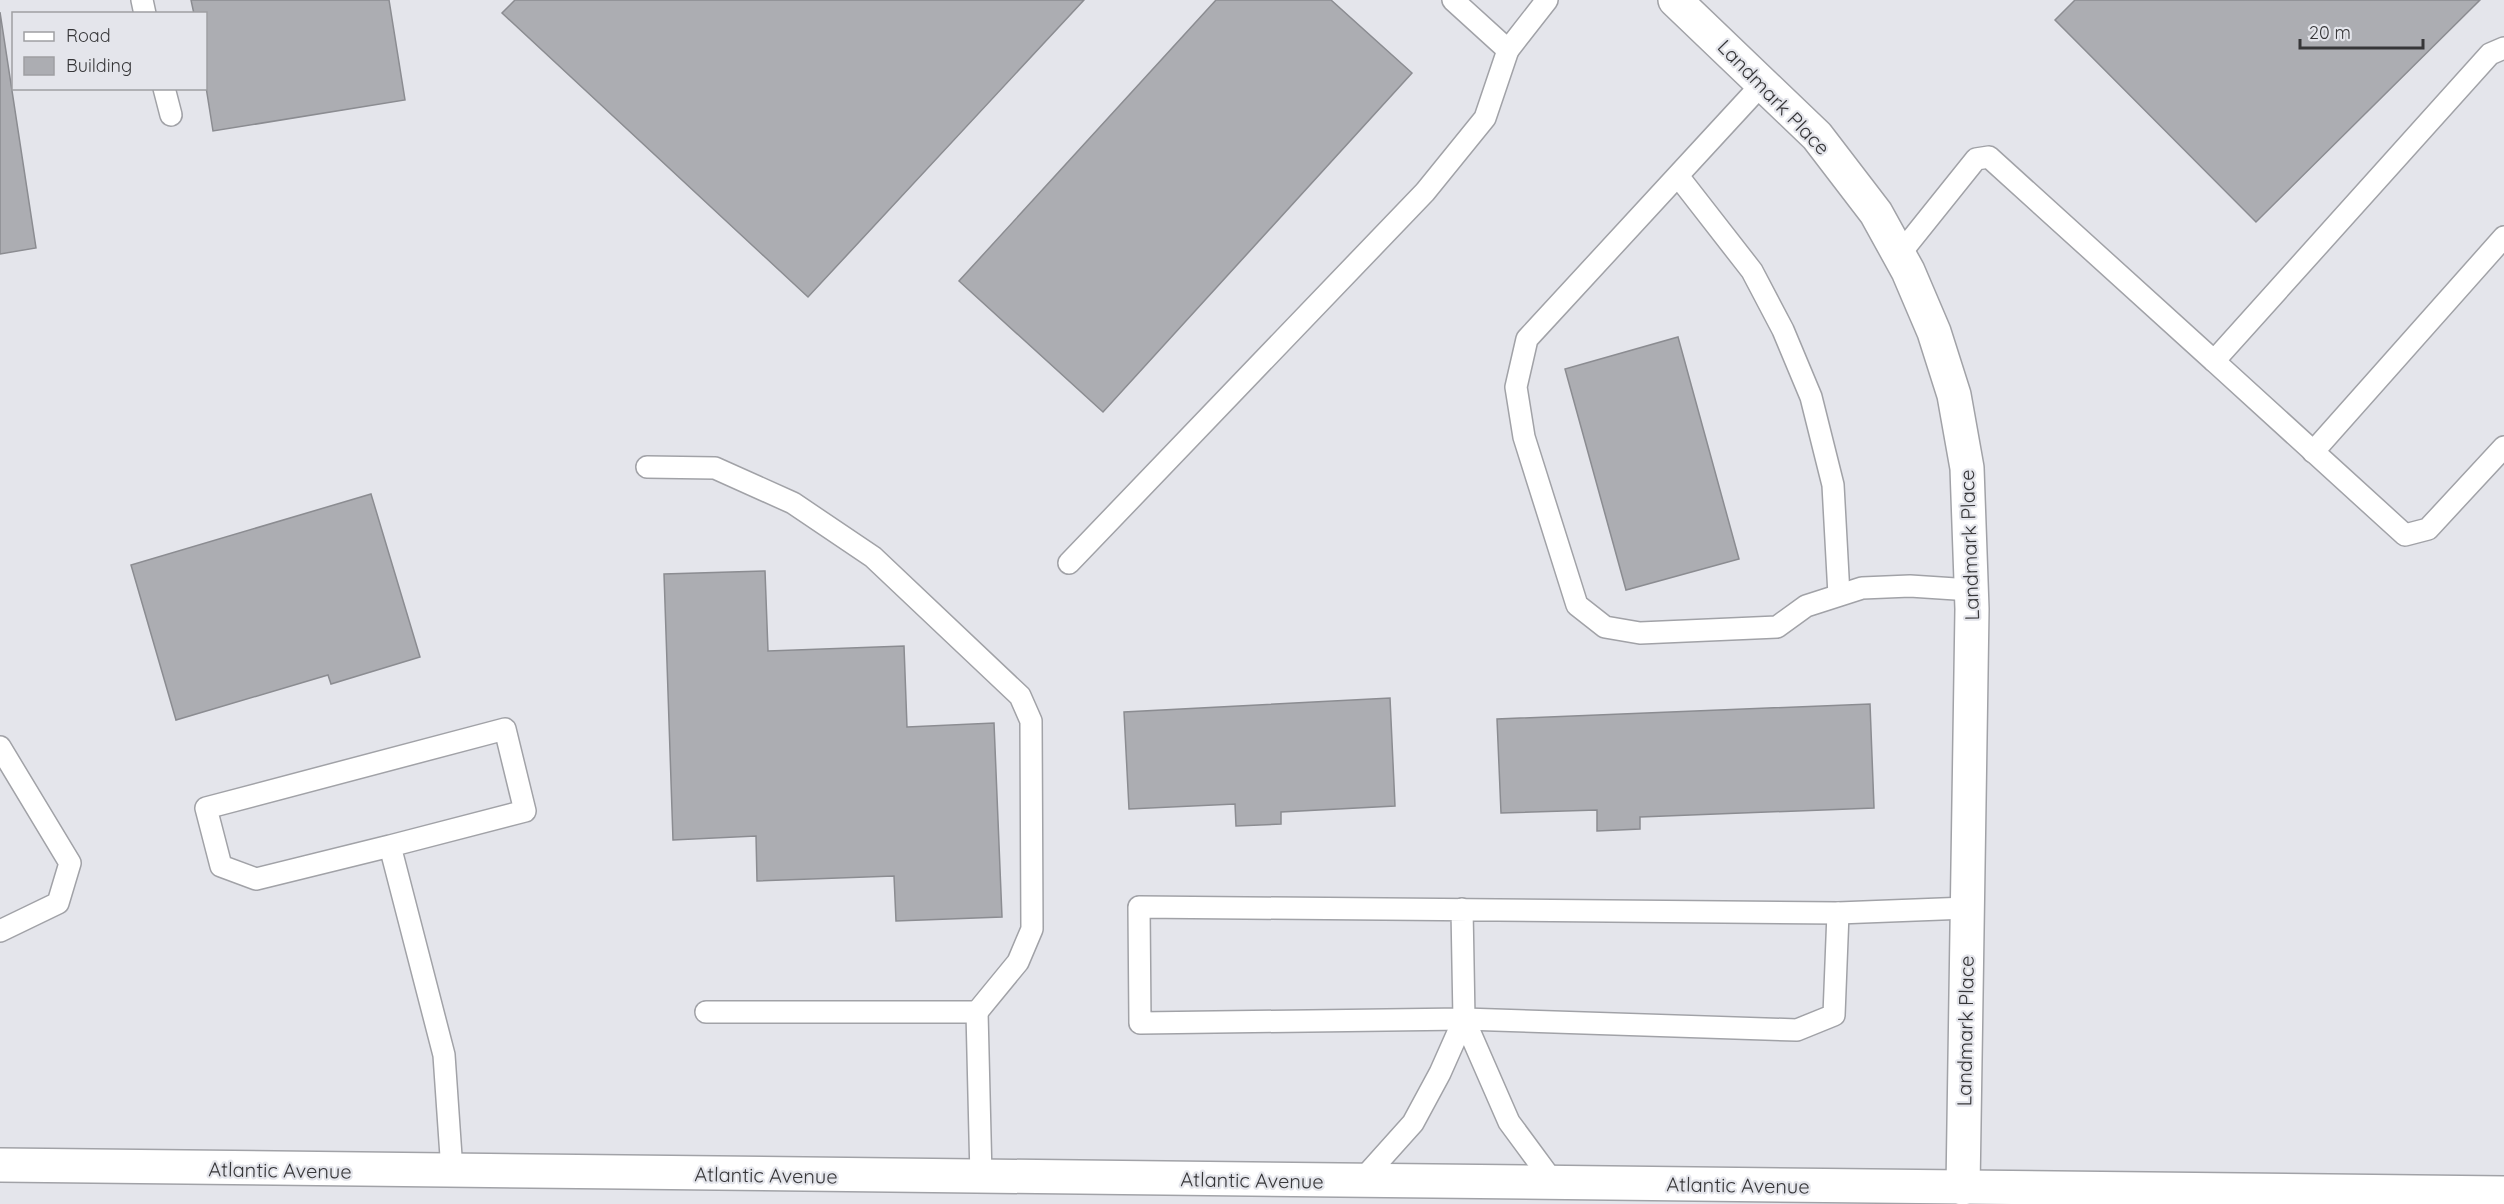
<svg xmlns="http://www.w3.org/2000/svg" width="2504" height="1204" font-family="Quicksand,sans-serif">
  <rect width="100%" height="100%" fill="#e4e5eb"/>
  <g fill="#acadb2" stroke="#8b8c91" stroke-width="1.5">
    <polygon points="191,0 389,0 405,100 213,131 206,87 206,14 194,14"/>
    <polygon points="515,0 1084,0 808,297 502,13"/>
    <polygon points="1216,0 1331,0 1412,73 1103,412 959,281"/>
    <polygon points="2075,0 2480,0 2256,222 2055,20"/>
    <polygon points="0,12 36,248 0,254"/>
    <polygon points="1678,337 1739,559 1626,590 1565,369"/>
    <polygon points="371,494 420,657 331,684 328,675 176,720 131,565"/>
    <polygon points="765,571 768,651 904,646 907,727 994,723 1002,917 896,921 894,876 757,881 756,836 673,840 664,574"/>
    <polygon points="1390,698 1395,806 1281,812 1281,824 1236,826 1235,804 1129,809 1124,712"/>
    <polygon points="1870,704 1874,808 1640,817 1640,829 1597,831 1597,810 1501,813 1497,719"/>
  </g>
  <g fill="none" stroke-linecap="round" stroke-linejoin="round">
    <g stroke="#a1a2a7" stroke-width="24">
      <g id="lane">
        <polyline points="142,0 145,14"/>
        <polyline points="1508,50 1547,0"/>
        <polyline points="1763,83 1527,339 1516,387 1524,437 1577,605 1605,627 1640,633 1777,627 1806,606 1862,588 1910,586 1971,590"/>
        <polyline points="164,88 171,115"/>
        <polyline points="1678,176 1752,271 1783,330 1811,397 1833,485 1839,595"/>
        <polyline points="1899,255 1976,159 1989,157 2214,361 2490,54 2504,48"/>
        <polyline points="2214,361 2405,535 2428,529 2504,447"/>
        <polyline points="2313,452 2504,237"/>
        <polyline points="647,467 715,468 793,503 873,557 1020,696 1031,721 1032,929 1018,962 977,1012"/>
        <polyline points="1069,563 1425,192 1485,118 1508,50 1453,0"/>
        <polyline points="0,747 70,863 58,903 0,931"/>
        <polyline points="390,846 256,879 221,866 206,808 505,729 525,811 390,846 444,1055 452,1171"/>
        <polyline points="1462,909 1464,1019 1140,1023 1139,907 1838,913 1967,908"/>
        <polyline points="706,1012 977,1012 981,1177"/>
        <polyline points="1464,1019 1797,1030 1834,1015 1838,913"/>
        <polyline points="1361,1181 1413,1123 1440,1073 1464,1019 1509,1122 1554,1183"/>
      </g>
    </g>
    <g stroke="#a1a2a7" stroke-width="36">
      <polyline id="street" points="1675,0 1817,136 1876,213 1908,271 1934,332 1954,395 1967,468 1972,609 1963,1188"/>
    </g>
    <g stroke="#a1a2a7" stroke-width="36">
      <polyline id="secondary" points="0,1165 2504,1193"/>
    </g>
    <use href="#lane" stroke="#fff" stroke-width="21"/>
    <use href="#street" stroke="#fff" stroke-width="33"/>
    <use href="#secondary" stroke="#fff" stroke-width="33"/>
  </g>
  <g text-anchor="middle" dominant-baseline="central" stroke-width="4.5" stroke-linejoin="round" paint-order="stroke">
    <g font-size="20" fill="#363638" stroke="#e4e5eb">
      <text transform="translate(1774 97) rotate(46)">Landmark Place</text>
      <text transform="translate(1969 545) rotate(-92)">Landmark Place</text>
      <text transform="translate(1965 1031) rotate(-89)">Landmark Place</text>
      <text transform="translate(280 1170) rotate(1)">Atlantic Avenue</text>
      <text transform="translate(766 1175) rotate(1)">Atlantic Avenue</text>
      <text transform="translate(1252 1180) rotate(1)">Atlantic Avenue</text>
      <text transform="translate(1738 1185) rotate(1)">Atlantic Avenue</text>
    </g>
  </g>
  <rect x="12" y="12" width="195" height="78" fill="#e4e5eb" stroke="#9e9fa3" stroke-width="1.5"/>
  <rect x="24" y="32" width="30" height="9" fill="#ffffff" stroke="#9e9fa3" stroke-width="1.5"/>
  <text x="66" y="42" font-size="18" fill="#363638">Road</text>
  <rect x="24" y="57" width="30" height="18" fill="#acadb2" stroke="#9e9fa3" stroke-width="1.5"/>
  <text x="66" y="72" font-size="18" fill="#363638">Building</text>
  <path d="M2300 39v9h123v-9" fill="none" stroke="#363638" stroke-width="3"/>
  <text x="2309" y="39" font-size="18" fill="#363638" stroke="#e4e5eb" stroke-width="4.5" paint-order="stroke">20 m</text>
</svg>
